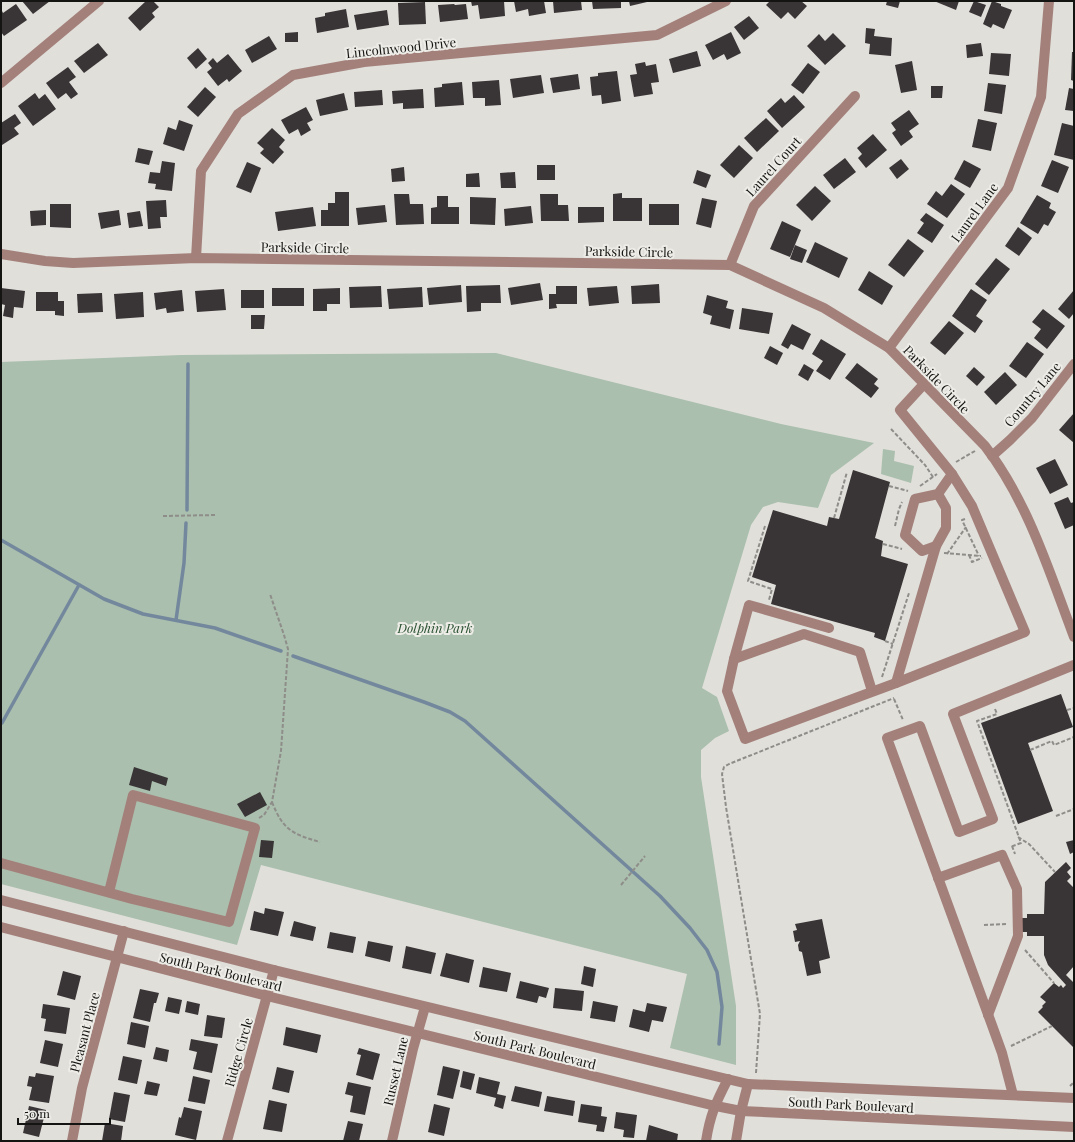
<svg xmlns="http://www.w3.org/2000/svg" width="1075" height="1142" font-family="'Playfair Display',serif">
  <rect width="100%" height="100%" fill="#e0dfda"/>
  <g fill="#aabfad">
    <polygon points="496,353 781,424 874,443 831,475 818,508 778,502 763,507 751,525 702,688 717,697 729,731 715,738 701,750 701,777 736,1006 736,1065 670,1048 687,974 261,865 237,945 1,884 1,362 181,355"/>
    <polygon points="883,449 895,451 894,461 914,466 911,483 881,474"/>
  </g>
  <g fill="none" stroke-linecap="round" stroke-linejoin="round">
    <g stroke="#73889d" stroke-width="3.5">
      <polyline points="187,510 188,364"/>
      <polyline points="1,540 104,599 143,614 215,628 281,651"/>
      <polyline points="176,620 184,563 186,523"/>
      <polyline points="293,656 424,702 450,712 465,721 660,896 690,928 707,950 717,972 722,1007 719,1044"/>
      <polyline points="2,723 79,585"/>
    </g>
  </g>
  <g fill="#393436">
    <polygon points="22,1 50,1 33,14"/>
    <polygon points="146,1 153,1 159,7 152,13 155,17 140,31 128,18"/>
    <polygon points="471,1 504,1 505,16 480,19 478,5 472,6"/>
    <polygon points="514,1 544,1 546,13 529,16 528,9 516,12"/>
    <polygon points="553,1 581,1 582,10 554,13"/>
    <polygon points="592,1 621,1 621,8 593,9"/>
    <polygon points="629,1 647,1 647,2 630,6"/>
    <polygon points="770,1 801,1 807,6 795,19 788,12 781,19 766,5"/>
    <polygon points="887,1 900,1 898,8 886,5"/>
    <polygon points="934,1 959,1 956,10"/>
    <polygon points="974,1 986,5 981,17 969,12"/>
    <polygon points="992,1 1001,4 1001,6 1012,10 1004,29 993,24 991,28 983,24"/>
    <polygon points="425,2 426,24 399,25 398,3"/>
    <polygon points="16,4 27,20 4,36 1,32 1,9 3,13"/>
    <polygon points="454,4 455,5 466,4 468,19 440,22 438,5"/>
    <polygon points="346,9 349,27 317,33 315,18 325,16 325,13"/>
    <polygon points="387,10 389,25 357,30 354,15"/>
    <polygon points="749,16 759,28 744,40 734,27"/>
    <polygon points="866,28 875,29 874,36 892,38 891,56 869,54 870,44 865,43"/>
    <polygon points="298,32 298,42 285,42 285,33"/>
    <polygon points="731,32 741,53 727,60 724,54 713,60 705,45"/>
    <polygon points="833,33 846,46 825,65 807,46 819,34 825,41"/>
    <polygon points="269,36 277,49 252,63 245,50"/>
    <polygon points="98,43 108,55 84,73 74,61"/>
    <polygon points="981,43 983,56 967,58 966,45"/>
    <polygon points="198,48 207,59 196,69 187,58"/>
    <polygon points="697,51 701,66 673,73 669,59"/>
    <polygon points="1072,52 1074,52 1074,81 1071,80"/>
    <polygon points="991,53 1011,54 1009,76 989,74"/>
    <polygon points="228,54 242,71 229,82 227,79 218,86 207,72 212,68 208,63 213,58 217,63"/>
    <polygon points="912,61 917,90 901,93 895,65"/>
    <polygon points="645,62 646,66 656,64 659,82 651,83 653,94 634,97 630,75 637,74 635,64"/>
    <polygon points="808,63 820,72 803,94 791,85"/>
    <polygon points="68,67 76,77 69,82 78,94 71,99 66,93 58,99 46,83"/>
    <polygon points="617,71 621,101 602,104 601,95 592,96 590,77 598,76 598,73"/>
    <polygon points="578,74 580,89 553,93 550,78"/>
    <polygon points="541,75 544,93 513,98 510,79"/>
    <polygon points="499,80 501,105 485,106 485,98 473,98 472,82"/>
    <polygon points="462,82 464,105 435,107 434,88 442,87 442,84"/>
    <polygon points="988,83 1006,85 1002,114 984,111"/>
    <polygon points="931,86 943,86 942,98 931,98"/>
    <polygon points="205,87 216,97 198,117 187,107"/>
    <polygon points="1069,88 1074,89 1074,111 1065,110"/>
    <polygon points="423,89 424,108 403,109 403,103 393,104 392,91"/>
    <polygon points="382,90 383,105 355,107 354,92"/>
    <polygon points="35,93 39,99 45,94 56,109 33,126 18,106"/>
    <polygon points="344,93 348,110 320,116 316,100"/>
    <polygon points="794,95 805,107 782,128 767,111 781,98 785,103"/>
    <polygon points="306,107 313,120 307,123 311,130 301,136 298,129 289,134 281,120"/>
    <polygon points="909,110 919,124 909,131 913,137 901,146 892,133 896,130 891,123"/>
    <polygon points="15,114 21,123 14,128 19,134 2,145 1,123"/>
    <polygon points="766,118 779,131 757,152 744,138"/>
    <polygon points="978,119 997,123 991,151 972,147"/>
    <polygon points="179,120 193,125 184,151 163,144 168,127 176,130"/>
    <polygon points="1062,123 1074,126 1074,160 1054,155"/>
    <polygon points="272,128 285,140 279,147 284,152 273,164 260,153 264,149 257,143"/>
    <polygon points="873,134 887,150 866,168 858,158 862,154 857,148"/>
    <polygon points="739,145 753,158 734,178 720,165"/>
    <polygon points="138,148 153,151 149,165 135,162"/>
    <polygon points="845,158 856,172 834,189 823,175"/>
    <polygon points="901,159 909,169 897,179 889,168"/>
    <polygon points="964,160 981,169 970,188 954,179"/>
    <polygon points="1052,160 1069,167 1058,193 1041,186"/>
    <polygon points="162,161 175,163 172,191 155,189 156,184 148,183 150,172 160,173"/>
    <polygon points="247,162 261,168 251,193 236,187"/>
    <rect x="537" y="165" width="18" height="15"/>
    <polygon points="404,167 405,181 392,182 391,169"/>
    <polygon points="697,170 711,175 706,188 693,183"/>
    <polygon points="515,172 516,188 501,188 500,173"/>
    <polygon points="479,173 480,187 466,187 466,174"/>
    <polygon points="951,184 965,194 947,218 927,204 936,191 942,196"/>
    <polygon points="815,186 831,201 812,221 796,205"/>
    <polygon points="335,192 349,192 349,226 321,226 321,210 328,210 328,203 335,203"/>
    <polygon points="622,193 622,198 642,198 642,221 613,221 613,194"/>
    <polygon points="394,194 409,194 410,204 423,204 424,224 396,225"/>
    <polygon points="540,194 558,194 558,205 568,205 569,221 541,221"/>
    <polygon points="1037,195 1051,203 1049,208 1056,212 1048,226 1044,224 1038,234 1020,223"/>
    <polygon points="437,196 448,196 448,207 459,207 459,224 431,224 431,208 437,207"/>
    <polygon points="470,197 496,198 495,225 470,224"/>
    <polygon points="702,198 717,201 711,228 696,224"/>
    <polygon points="166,200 167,217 160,217 161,228 148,229 146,201"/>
    <polygon points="50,204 71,204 71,228 50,227"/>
    <rect x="649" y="204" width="30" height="21"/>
    <polygon points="385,205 387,222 358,225 356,208"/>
    <polygon points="531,206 533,223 505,226 504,209"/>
    <polygon points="313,207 316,226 278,231 275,212"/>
    <polygon points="578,207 604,207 604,222 578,223"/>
    <polygon points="46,210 46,225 31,226 30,211"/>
    <polygon points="119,210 121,225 101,229 98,213"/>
    <polygon points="140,211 143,226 129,228 127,213"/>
    <polygon points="926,213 944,225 932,243 917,233 924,223 920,220"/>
    <polygon points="782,221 801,230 790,257 770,249"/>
    <polygon points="1018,227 1032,238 1019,256 1005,246"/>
    <polygon points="908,239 924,251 904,277 888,265"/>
    <polygon points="815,242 848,258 839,278 806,262"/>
    <polygon points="795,245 807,250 802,263 790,259"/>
    <polygon points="996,258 1010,269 989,295 975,284"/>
    <polygon points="869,271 893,286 882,305 858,290"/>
    <polygon points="540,283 543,300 511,305 508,288"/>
    <polygon points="659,284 660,303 632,304 631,286"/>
    <polygon points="461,285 462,302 429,305 427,288"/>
    <polygon points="500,285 501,303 481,303 481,311 467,312 466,286"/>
    <polygon points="381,286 382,307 350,308 349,287"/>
    <polygon points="556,286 577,286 577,304 556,304 557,308 549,309 549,294 556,294"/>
    <polygon points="617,286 619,303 589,306 587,288"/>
    <polygon points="422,287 423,307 389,309 387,289"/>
    <polygon points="1,288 25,291 23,308 14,307 13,318 3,316 5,305 1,304"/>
    <rect x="272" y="288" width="32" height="18"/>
    <polygon points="340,288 340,304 327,304 327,311 313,311 313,289"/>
    <polygon points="224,289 226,310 197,312 195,291"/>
    <polygon points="971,289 987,300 976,316 983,321 975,333 952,316"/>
    <polygon points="182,290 184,311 167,313 166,308 156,310 154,293"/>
    <rect x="241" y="290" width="23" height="18"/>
    <polygon points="1074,290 1074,313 1069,319 1058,309"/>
    <polygon points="36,292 58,292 58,301 64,301 64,316 55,315 55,311 36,311"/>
    <polygon points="143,292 144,317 116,319 114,294"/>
    <polygon points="102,293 103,312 78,313 77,294"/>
    <polygon points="707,295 728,301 726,308 734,310 730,329 710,324 712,316 703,313"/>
    <polygon points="742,308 773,313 769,334 739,329"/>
    <polygon points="1043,309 1065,326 1047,349 1034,338 1041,329 1032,322"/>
    <polygon points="251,315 265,315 264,329 251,329"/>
    <polygon points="949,321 964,333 945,355 930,343"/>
    <polygon points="792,324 811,334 803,350 791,344 788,349 781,345"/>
    <polygon points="821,339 846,354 830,380 816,371 823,361 812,354"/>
    <polygon points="1027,342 1044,354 1026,378 1009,366"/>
    <polygon points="770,346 783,353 777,365 764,358"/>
    <polygon points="857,363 878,379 874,384 879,388 871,398 845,378"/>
    <polygon points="804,364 814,370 808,381 798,375"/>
    <polygon points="974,367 985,377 977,386 966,376"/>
    <polygon points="1005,372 1017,385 996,405 984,392"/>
    <polygon points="1074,413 1074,443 1059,430"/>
    <polygon points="1055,459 1068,485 1050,494 1036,468"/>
    <polygon points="853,470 890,482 875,538 883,541 881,556 908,564 885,641 874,637 875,633 771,604 776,585 752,577 773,510 827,526 829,517 839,519"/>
    <polygon points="1068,497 1071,503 1074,502 1074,525 1065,529 1054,503"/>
    <polygon points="1061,694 1073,727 1028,743 1053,811 1018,824 981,723"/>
    <polygon points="134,767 168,778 166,786 152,781 150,791 129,785"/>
    <polygon points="260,792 267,805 245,817 237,804"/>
    <polygon points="261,840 274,841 272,858 259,857"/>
    <polygon points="1074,840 1074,852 1070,854 1066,842"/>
    <polygon points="1066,862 1071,868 1067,872 1071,877 1067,881 1074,888 1074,966 1066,975 1074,983 1074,1048 1038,1012 1043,1007 1042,1006 1046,1002 1040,997 1054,983 1059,987 1061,985 1063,988 1066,985 1048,965 1044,955 1044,936 1027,936 1027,932 1021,932 1021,918 1027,918 1027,914 1044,914 1045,882"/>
    <polygon points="265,908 284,912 278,936 250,930 254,911 264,914"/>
    <polygon points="822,919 830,958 819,961 821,973 807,976 802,952 799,951 798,945 800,941 795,942 793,931 797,930 795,924"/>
    <polygon points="294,921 316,927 313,941 290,936"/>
    <polygon points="330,932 356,937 353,953 327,948"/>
    <polygon points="368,941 393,946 390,962 365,956"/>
    <polygon points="406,946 436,953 431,974 402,968"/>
    <polygon points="446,953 474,960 469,983 440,976"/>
    <polygon points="584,966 596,969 593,987 581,984"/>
    <polygon points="483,967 511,973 507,992 479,987"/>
    <polygon points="63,971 81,976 75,1000 57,995"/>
    <polygon points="520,981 549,988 546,998 539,996 537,1003 516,998"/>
    <polygon points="555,988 584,991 582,1011 553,1008"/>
    <polygon points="140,989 159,993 156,1003 154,1003 150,1022 133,1018"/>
    <polygon points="168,997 182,1000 179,1014 165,1011"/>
    <polygon points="187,1001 200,1004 198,1015 185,1012"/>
    <polygon points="593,1001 618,1006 615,1022 590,1018"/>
    <polygon points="647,1003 667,1007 663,1022 652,1020 649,1032 629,1027 633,1009 645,1012"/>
    <polygon points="43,1004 70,1008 66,1034 44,1031 46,1019 41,1018"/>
    <polygon points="207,1015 225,1018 222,1038 204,1036"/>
    <polygon points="131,1022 149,1026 145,1048 127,1044"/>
    <polygon points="286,1027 321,1035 317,1053 283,1045"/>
    <polygon points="191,1039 218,1044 212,1073 193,1069 197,1052 189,1050"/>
    <polygon points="45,1040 63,1044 58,1067 40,1063"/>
    <polygon points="156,1047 169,1050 167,1062 153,1059"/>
    <polygon points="359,1048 380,1054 373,1080 356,1075 361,1055 357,1054"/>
    <polygon points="123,1056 142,1060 137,1084 118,1080"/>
    <polygon points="443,1066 460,1070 453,1099 437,1095"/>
    <polygon points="277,1067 294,1071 289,1093 272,1089"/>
    <polygon points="463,1071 475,1074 471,1090 460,1087"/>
    <polygon points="36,1073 54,1076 49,1103 29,1100 32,1087 27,1086 29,1076 35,1077"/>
    <polygon points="193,1076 210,1080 205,1104 188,1101"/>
    <polygon points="479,1077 500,1082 497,1094 506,1096 503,1109 494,1106 496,1098 476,1093"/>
    <polygon points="147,1081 160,1084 157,1096 144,1094"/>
    <polygon points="348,1082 371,1087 365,1115 350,1112 353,1096 345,1094"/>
    <polygon points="515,1086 542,1092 539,1107 511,1101"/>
    <polygon points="114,1092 130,1095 125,1122 109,1119"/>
    <polygon points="547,1096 575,1101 573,1116 544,1111"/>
    <polygon points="269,1100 287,1104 282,1132 263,1129"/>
    <polygon points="434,1104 450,1108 444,1136 428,1132"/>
    <polygon points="581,1104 602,1107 601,1116 607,1117 604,1132 596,1131 597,1125 578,1122"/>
    <polygon points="29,1106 46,1110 39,1137 23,1133"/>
    <polygon points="184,1107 202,1111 196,1140 175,1135 179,1117 181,1118"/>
    <polygon points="616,1112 637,1115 634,1138 623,1137 624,1130 614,1128"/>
    <polygon points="348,1121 363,1124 359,1141 343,1141"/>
    <polygon points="105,1123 123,1126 121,1141 102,1141"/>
    <polygon points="649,1125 678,1134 677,1141 646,1141"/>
  </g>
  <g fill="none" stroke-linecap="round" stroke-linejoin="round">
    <g stroke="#8e8d89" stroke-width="2" stroke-dasharray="4 2" stroke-linecap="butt">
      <polyline points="891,429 925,465 933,477"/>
      <polyline points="956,462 975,451"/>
      <polyline points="889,486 908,491"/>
      <polyline points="920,486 937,474"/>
      <polyline points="163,516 216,515"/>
      <polyline points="834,518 847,472"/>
      <polyline points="965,519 962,520 979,556"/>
      <polyline points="765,526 748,581 772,589 769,600"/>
      <polyline points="895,526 899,509 902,502"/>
      <polyline points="883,544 902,549"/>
      <polyline points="944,553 981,556"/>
      <polyline points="947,554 966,527"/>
      <polyline points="969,555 972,562 982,558"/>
      <polyline points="885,641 893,644"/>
      <polyline points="882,677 909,593"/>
      <polyline points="894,699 903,720"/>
      <polyline points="995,709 997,714 977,721 1021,843 1010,847"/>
      <polyline points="1067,710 1074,708"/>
      <polyline points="1030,750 1052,741 1054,745 1074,737"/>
      <path d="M 272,802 C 283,830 292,834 320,842"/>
      <polyline points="1056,816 1074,809"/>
      <polyline points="259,818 264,815 272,802 281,751 288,649 284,635 270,594"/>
      <polyline points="1018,837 1029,844 1055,872"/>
      <polyline points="1012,846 1015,854"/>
      <polyline points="621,885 645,856"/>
      <polyline points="984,925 1006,924"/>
      <polyline points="1025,950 1054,983"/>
      <polyline points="1011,1046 1052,1026"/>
      <polyline points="756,1073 760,1014 726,807 722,774 724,767 729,764 894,698"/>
      <polyline points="1070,1086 1074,1082"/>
    </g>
    <g stroke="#a4807b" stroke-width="10">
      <polyline points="1,83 99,1"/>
      <path d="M 1,254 L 45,261 L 73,263 L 196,258 L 730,265 L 824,308 L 889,348 L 985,446 C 1028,502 1049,571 1074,637"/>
      <polyline points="196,258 201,171 238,114 293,75 364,62 657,35 726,1"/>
      <polyline points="730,265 754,206 855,96"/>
      <polyline points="889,348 1008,188 1041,97 1049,1"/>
      <polyline points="924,384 900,410 952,474 938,494 915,499 905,535 922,551 936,546"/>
      <polyline points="992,456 1010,440 1032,418 1074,364"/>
      <polyline points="938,494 946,508 946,528 936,546 896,683 1025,632 972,506 952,474"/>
      <polyline points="829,628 749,605 734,659 727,691 745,739 896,683"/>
      <polyline points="734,659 804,634 860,652 872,691"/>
      <polyline points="1,863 132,899 229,922 255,828 133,795 109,892"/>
      <polyline points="938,878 1002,855 1017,889 1018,936 988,1015"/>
      <polyline points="1,900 274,970 748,1084 1074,1098"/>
      <polyline points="1,927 267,996 711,1105 741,1111 1074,1127"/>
      <polyline points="1013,1095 1002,1053 993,1028 887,738 920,726 959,832 993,819 953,714 1074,665"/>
      <polyline points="72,1141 82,1088 124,931"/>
      <polyline points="227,1141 274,970"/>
      <polyline points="392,1141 413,1049 425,1007"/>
      <path d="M 706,1141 C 710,1115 716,1102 728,1079"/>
      <polyline points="736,1141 741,1111 748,1084"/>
    </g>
  </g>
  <g text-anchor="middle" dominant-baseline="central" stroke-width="4" stroke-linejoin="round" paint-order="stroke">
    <g font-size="13" fill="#141412" stroke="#edece7">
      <text transform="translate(401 47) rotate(-6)">Lincolnwood Drive</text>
      <text transform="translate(773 166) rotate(-48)">Laurel Court</text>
      <text transform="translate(974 212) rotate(-54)">Laurel Lane</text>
      <text transform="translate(305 247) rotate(1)">Parkside Circle</text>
      <text transform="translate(629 251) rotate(1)">Parkside Circle</text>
      <text transform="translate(937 379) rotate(46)">Parkside Circle</text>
      <text transform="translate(1032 394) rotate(-50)">Country Lane</text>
      <text transform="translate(221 971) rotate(14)">South Park Boulevard</text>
      <text transform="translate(84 1032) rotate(-75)">Pleasant Place</text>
      <text transform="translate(535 1049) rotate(14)">South Park Boulevard</text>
      <text transform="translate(238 1052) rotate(-74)">Ridge Circle</text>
      <text transform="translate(395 1071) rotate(-77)">Russet Lane</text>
      <text transform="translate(851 1104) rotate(3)">South Park Boulevard</text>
    </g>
    <g font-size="13" font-style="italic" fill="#285030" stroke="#edece7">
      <text x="435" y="627">Dolphin Park</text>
    </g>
  </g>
  <rect width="1075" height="1142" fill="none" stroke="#141412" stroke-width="4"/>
  <path d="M18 1118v6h92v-6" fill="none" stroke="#141412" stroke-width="2"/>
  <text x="24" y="1118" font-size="12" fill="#141412" stroke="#edece7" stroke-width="3" paint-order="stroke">50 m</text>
</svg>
